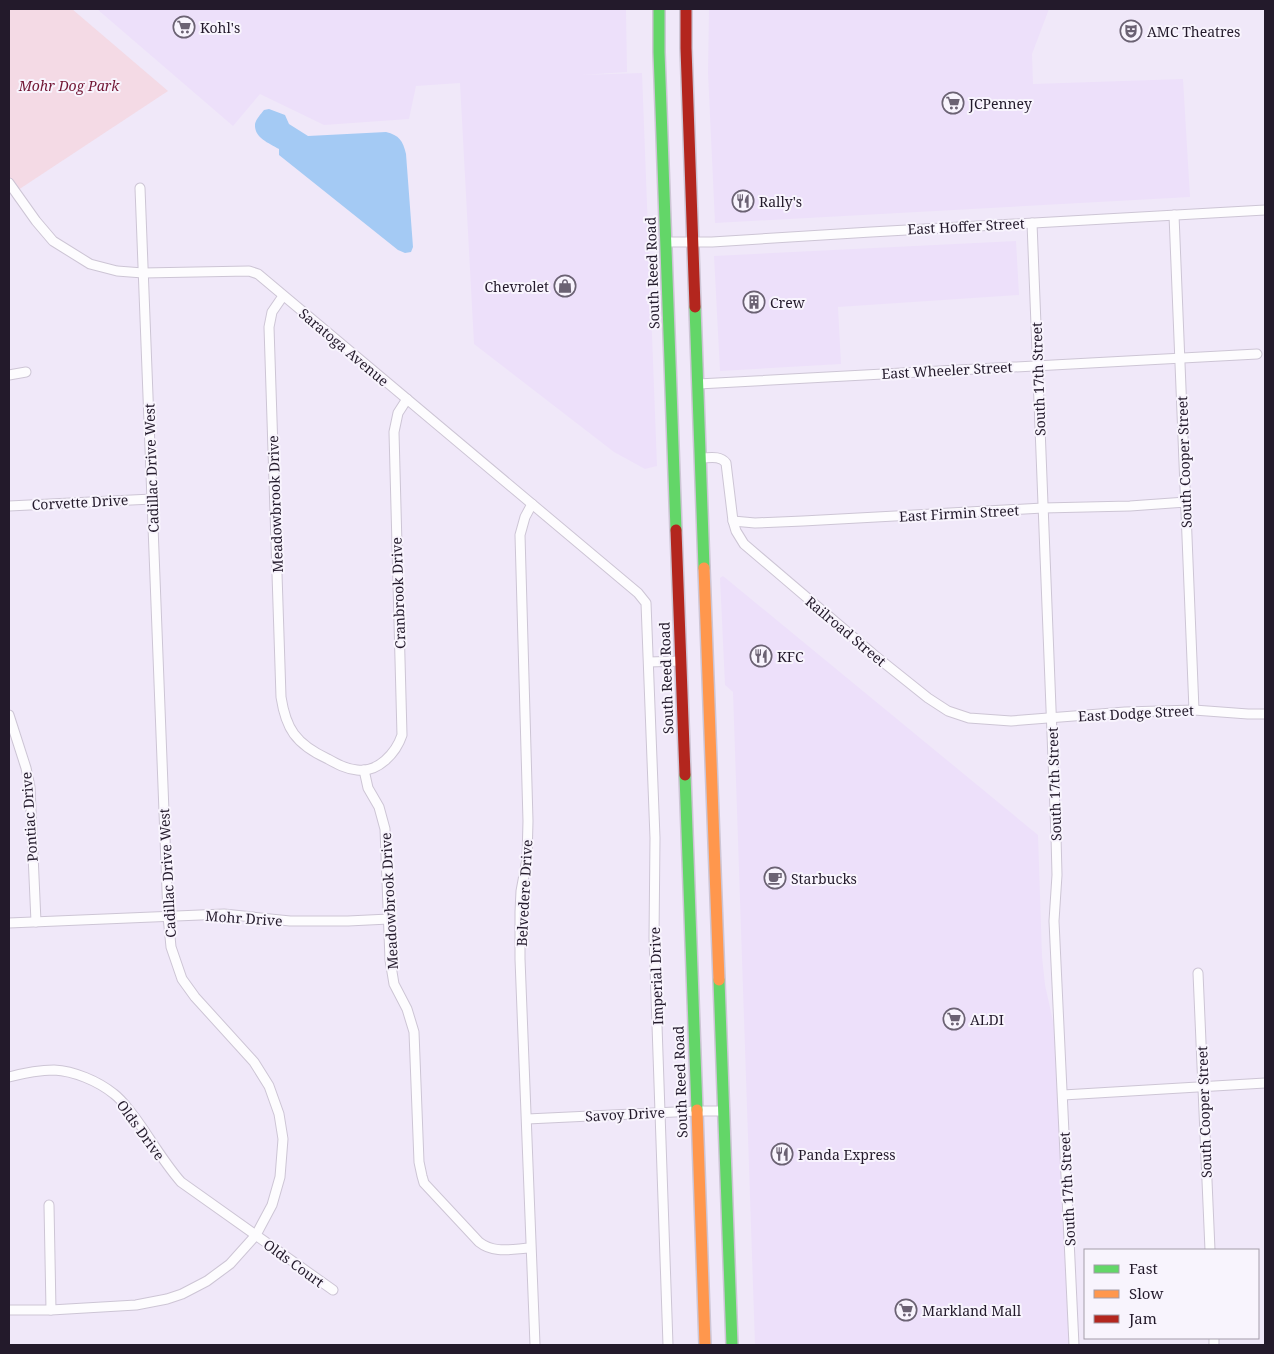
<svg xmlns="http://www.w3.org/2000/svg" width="1274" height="1354" font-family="'Noto Serif',serif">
  <rect width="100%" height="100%" fill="#f0e8f9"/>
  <g fill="#ede0fa">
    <polygon points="97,9 626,9 627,72 581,75 642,73 657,466 645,469 614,452 474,344 460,83 416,86 409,119 324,125 260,94 233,126"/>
    <polygon points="709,9 1049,9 1032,54 1033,84 1183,79 1190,197 715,223 708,73"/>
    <polygon points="1016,241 1019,295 838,307 841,364 720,371 714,256"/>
    <polygon points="723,576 1038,835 1042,956 1045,985 1055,1030 1069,1345 755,1345 733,692 725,685 720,578"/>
  </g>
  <polygon fill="#f4dae5" points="9,9 72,9 168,91 15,192 9,183"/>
  <path fill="#a4caf4" d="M 269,109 L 285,115 L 289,124 L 308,136 L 386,132 C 399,135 403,141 406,154 L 413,247 L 411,252 L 405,253 L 398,250 L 279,155 L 279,149 C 269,143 254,138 255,124 C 256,119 261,114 264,110 Z"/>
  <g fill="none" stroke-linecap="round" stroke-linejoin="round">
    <g stroke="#cdc5d5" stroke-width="11">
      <g id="street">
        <polyline points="9,183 36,221 53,241 90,264 117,271 143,273 249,271 258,274 638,593 646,603 655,838 654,938 668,1345"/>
        <polyline points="1174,215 1194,710"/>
        <polyline points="1032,223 1056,836 1057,875 1054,921 1074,1345"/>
        <polyline points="666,242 712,242 871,232 1265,210"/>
        <path d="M 283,296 L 272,312 L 269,327 L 281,697 C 283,710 286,723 294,734 C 302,745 315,753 328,759 C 337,764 346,769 357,770 C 378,773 396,753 402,735 L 394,432 L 398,413 L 407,399"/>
        <polyline points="9,375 26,372"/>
        <polyline points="698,384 1257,354"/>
        <path d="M 701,458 C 709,458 720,455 726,463 L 733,521 L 736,531 L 744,544 L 873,654 L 928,698 L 948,711 L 969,718 L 1011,721 L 1125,712 L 1194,710 L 1248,714 L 1265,714"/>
        <polyline points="532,504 525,517 520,535 528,821 527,859 521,891 520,912 520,959 535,1345"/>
        <polyline points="9,506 152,499"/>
        <polyline points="733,521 755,523 803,521 1043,508 1130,506 1186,502"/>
        <polyline points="649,662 681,661"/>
        <polyline points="9,715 26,768 30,787 36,922"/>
        <path d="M 364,770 L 368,788 L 379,807 L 385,829 L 390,960 L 394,984 L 407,1009 L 414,1032 L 419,1162 L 422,1176 L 424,1183 L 479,1242 C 494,1254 512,1249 530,1248"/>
        <polyline points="9,923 224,914 290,921 348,921 389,919"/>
        <polyline points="1198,973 1210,1250"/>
        <path d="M 9,1077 C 24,1073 38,1070 54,1070 C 74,1071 98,1081 114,1094 C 122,1100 135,1117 141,1126 C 154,1145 166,1165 181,1182 L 333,1290"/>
        <polyline points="1063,1095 1265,1083"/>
        <polyline points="527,1119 696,1111 723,1111"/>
        <polyline points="49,1205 51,1310"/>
        <polyline points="9,1310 51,1310 136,1305 167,1299 182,1294 207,1281 230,1264 256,1235 272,1205 280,1177 283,1139 279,1114 269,1086 254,1062 195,997 182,979 171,947 168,916 140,188"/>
        <polyline points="1214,1338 1214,1345"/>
      </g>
    </g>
    <g stroke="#cdc5d5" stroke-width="14">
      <g id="fast">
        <polyline points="659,9 659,52 676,530"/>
        <polyline points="695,307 704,568"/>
        <polyline points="685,775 697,1110"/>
        <polyline points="719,980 732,1345"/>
      </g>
    </g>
    <g stroke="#cdc5d5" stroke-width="14">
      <g id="slow">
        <polyline points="704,568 719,980"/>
        <polyline points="697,1110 705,1345"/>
      </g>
    </g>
    <g stroke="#cdc5d5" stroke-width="14">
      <g id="jam">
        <polyline points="686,9 686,48 695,307"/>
        <polyline points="676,530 685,775"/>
      </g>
    </g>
    <use href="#street" stroke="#fdfcfe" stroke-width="9"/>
    <use href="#fast" stroke="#63d668" stroke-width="11"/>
    <use href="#slow" stroke="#ff974d" stroke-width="11"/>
    <use href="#jam" stroke="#b3261e" stroke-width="11"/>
  </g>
  <defs>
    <g id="supermarket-ring" transform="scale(1.125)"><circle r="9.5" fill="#f8f4fd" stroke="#6b6273" stroke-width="1.5"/><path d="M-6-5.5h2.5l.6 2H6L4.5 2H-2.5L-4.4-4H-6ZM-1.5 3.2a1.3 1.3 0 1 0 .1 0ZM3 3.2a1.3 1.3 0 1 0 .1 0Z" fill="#6b6273"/></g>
    <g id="theatre-ring" transform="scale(1.125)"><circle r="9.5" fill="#f8f4fd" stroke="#6b6273" stroke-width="1.5"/><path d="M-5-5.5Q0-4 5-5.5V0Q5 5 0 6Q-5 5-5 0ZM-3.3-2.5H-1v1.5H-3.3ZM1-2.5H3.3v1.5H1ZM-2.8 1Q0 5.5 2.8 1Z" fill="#6b6273"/></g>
    <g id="restaurant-ring" transform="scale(1.125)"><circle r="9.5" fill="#f8f4fd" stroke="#6b6273" stroke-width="1.5"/><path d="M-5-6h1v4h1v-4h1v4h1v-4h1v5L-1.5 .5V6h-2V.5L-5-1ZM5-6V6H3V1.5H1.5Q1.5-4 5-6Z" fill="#6b6273"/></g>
    <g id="shop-ring" transform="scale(1.125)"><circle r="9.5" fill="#f8f4fd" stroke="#6b6273" stroke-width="1.5"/><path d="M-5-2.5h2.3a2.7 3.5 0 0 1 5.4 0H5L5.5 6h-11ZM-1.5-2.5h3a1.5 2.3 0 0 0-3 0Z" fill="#6b6273"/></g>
    <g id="building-ring" transform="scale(1.125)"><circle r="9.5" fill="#f8f4fd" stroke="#6b6273" stroke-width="1.5"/><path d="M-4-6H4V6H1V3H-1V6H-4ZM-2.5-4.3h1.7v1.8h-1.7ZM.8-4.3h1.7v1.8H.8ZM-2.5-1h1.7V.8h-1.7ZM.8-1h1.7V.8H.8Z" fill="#6b6273"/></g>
    <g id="cafe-ring" transform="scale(1.125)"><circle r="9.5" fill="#f8f4fd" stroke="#6b6273" stroke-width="1.5"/><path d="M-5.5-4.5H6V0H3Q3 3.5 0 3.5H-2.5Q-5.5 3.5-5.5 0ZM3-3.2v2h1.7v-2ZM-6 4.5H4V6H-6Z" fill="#6b6273"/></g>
  </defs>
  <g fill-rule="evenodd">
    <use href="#supermarket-ring" x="184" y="27"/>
    <use href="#theatre-ring" x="1131" y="31"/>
    <use href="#supermarket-ring" x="953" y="103"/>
    <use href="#restaurant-ring" x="743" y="201"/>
    <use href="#shop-ring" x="565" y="286"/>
    <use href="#building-ring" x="754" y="302"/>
    <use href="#restaurant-ring" x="761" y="656"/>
    <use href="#cafe-ring" x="775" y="878"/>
    <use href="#supermarket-ring" x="954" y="1019"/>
    <use href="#restaurant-ring" x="782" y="1154"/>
    <use href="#supermarket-ring" x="906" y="1310"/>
  </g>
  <g text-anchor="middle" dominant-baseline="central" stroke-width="4" stroke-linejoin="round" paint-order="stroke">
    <g font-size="14" fill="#231a2b" stroke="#f8f4fd" text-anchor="start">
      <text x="200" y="27">Kohl's</text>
      <text x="1147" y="31">AMC Theatres</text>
      <text x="969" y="103">JCPenney</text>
      <text x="759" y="201">Rally's</text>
      <text x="549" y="286" text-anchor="end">Chevrolet</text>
      <text x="770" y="302">Crew</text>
      <text x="777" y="656">KFC</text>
      <text x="791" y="878">Starbucks</text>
      <text x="970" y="1019">ALDI</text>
      <text x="798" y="1154">Panda Express</text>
      <text x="922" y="1310">Markland Mall</text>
    </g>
    <g font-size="14" font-style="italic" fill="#711533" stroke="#f8f4fd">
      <text x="69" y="85">Mohr Dog Park</text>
    </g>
    <g font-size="14" fill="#231a2b" stroke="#f8f4fd">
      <text transform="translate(966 226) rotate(-3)">East Hoffer Street</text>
      <text transform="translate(652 273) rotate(-92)">South Reed Road</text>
      <text transform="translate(344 347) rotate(40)">Saratoga Avenue</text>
      <text transform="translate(947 370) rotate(-3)">East Wheeler Street</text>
      <text transform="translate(1038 379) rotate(-92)">South 17th Street</text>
      <text transform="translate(1184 462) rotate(-92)">South Cooper Street</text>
      <text transform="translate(151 468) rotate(-92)">Cadillac Drive West</text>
      <text transform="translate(80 502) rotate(-3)">Corvette Drive</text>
      <text transform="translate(275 504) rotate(-92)">Meadowbrook Drive</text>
      <text transform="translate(959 513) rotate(-3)">East Firmin Street</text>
      <text transform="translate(398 593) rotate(-92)">Cranbrook Drive</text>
      <text transform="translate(846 631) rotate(40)">Railroad Street</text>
      <text transform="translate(666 678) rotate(-92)">South Reed Road</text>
      <text transform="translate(1136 713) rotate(-3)">East Dodge Street</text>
      <text transform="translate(1054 784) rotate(-92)">South 17th Street</text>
      <text transform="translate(29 817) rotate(-94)">Pontiac Drive</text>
      <text transform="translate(167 873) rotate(-93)">Cadillac Drive West</text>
      <text transform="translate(524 893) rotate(-87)">Belvedere Drive</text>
      <text transform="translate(389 901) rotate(-93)">Meadowbrook Drive</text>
      <text transform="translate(244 918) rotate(4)">Mohr Drive</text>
      <text transform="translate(656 976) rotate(-92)">Imperial Drive</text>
      <text transform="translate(680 1082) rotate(-92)">South Reed Road</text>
      <text transform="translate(1204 1112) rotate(-92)">South Cooper Street</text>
      <text transform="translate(625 1114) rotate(-3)">Savoy Drive</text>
      <text transform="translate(141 1130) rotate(54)">Olds Drive</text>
      <text transform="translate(1067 1189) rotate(-93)">South 17th Street</text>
      <text transform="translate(294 1263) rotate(36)">Olds Court</text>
    </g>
  </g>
  <rect width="1274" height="1354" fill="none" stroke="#231a2b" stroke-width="20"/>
  <rect x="1084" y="1249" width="175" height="90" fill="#f8f4fd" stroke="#a39da9"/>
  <rect x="1094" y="1265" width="25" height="8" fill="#63d668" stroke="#a39da9"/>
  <text x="1129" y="1274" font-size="15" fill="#231a2b">Fast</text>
  <rect x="1094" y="1290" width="25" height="8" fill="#ff974d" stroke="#a39da9"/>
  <text x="1129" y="1299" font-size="15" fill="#231a2b">Slow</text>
  <rect x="1094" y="1315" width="25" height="8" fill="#b3261e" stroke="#a39da9"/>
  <text x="1129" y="1324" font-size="15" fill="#231a2b">Jam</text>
</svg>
